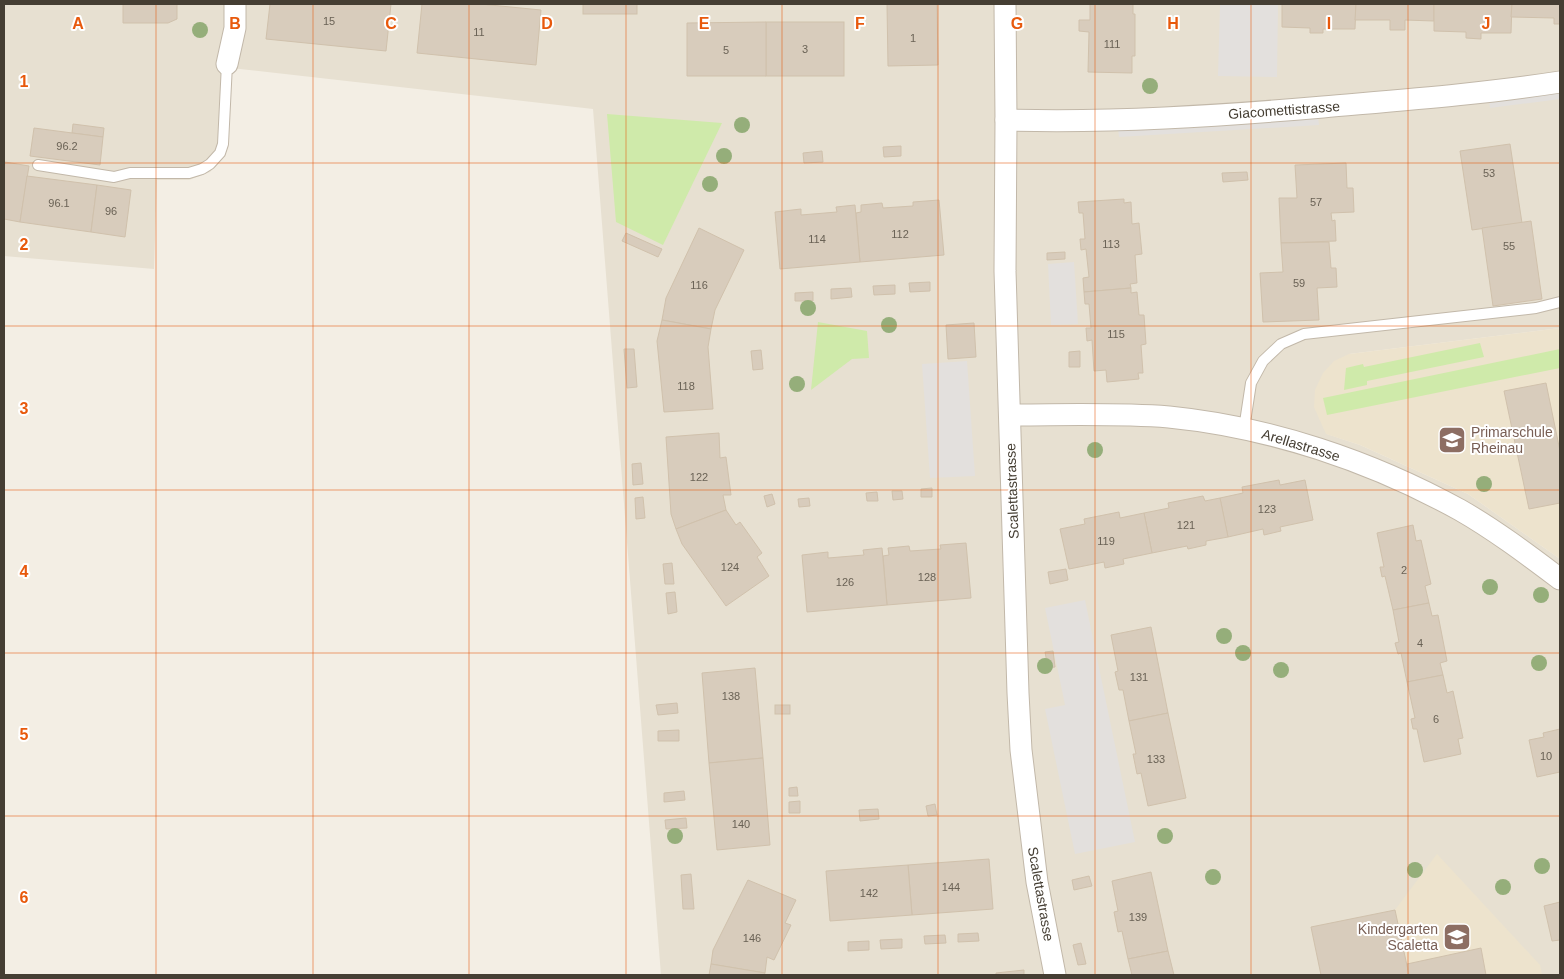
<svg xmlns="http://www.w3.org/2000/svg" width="1564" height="979" font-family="Arial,sans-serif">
  <rect width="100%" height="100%" fill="#f3eee4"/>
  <polygon fill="#e7e0d1" points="4,4 1560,4 1560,328 1349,354 1327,434 1360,445 1468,494 1560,559 1560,975 661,975 593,109 231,68 228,143 223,158 210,172 189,180 157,180 154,269 4,256"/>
  <g fill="#ede3cd">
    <polygon points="1560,328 1560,559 1468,494 1360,445 1326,434 1314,407 1315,390 1323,373 1334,361 1349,354"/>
    <polygon points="1437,854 1540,965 1542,975 1409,975 1395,910"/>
  </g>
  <g fill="#cfeaaa">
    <polygon points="607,114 722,123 663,245 616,222"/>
    <polygon points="818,322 867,331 869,358 852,359 811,390"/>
    <polygon points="1480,343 1484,357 1367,381 1367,385 1344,390 1346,368 1363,364 1364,367"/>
    <polygon points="1560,349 1560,368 1327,415 1323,398"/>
  </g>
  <g fill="#e3e0dd">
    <polygon points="1220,4 1278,4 1277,77 1218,76"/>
    <polygon points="1560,91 1560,99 1490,108 1489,100"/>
    <polygon points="1318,117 1319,125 1119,137 1118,128"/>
    <polygon points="1074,262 1078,324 1051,325 1048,264"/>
    <polygon points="967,361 975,476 930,478 922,364"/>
    <polygon points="1085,600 1135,842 1075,854 1045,709 1065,705 1045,608"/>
  </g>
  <g fill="#d8ccbc" stroke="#d0c1ac">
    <polygon points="123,4 177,4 177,19 168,23 123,23"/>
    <polygon points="270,4 391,4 386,51 266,39"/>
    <polygon points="422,4 480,4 541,10 536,65 417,53"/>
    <rect x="583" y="4" width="54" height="10"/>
    <polygon points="887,4 937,4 938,65 888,66"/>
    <polygon points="1090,4 1133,4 1133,14 1135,14 1135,56 1132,56 1132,73 1088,72 1089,32 1079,31 1079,20 1090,20"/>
    <polygon points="1282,4 1356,4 1355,29 1323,29 1323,33 1310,33 1310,28 1282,27"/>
    <polygon points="1356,4 1434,4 1434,21 1405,20 1405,30 1390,30 1390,20 1355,20"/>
    <polygon points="1434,4 1512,4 1511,33 1481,33 1481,39 1466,38 1466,32 1434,31"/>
    <polygon points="1512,4 1560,4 1560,24 1554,24 1554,18 1511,17"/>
    <rect x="766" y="22" width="78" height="54"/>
    <polygon points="766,22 766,76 687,76 687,23"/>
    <polygon points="73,124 104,128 103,137 72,133"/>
    <polygon points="34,128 103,137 100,165 30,156"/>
    <polygon points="1510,144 1522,223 1472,230 1460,151"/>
    <polygon points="901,146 901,156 884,157 883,147"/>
    <polygon points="822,151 823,162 804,163 803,153"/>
    <polygon points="5,162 29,166 20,222 4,219 4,172"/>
    <polygon points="1346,163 1347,188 1353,188 1354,212 1331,213 1332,221 1335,220 1336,241 1281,243 1279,198 1297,198 1295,165"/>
    <polygon points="1247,172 1248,180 1223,182 1222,173"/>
    <polygon points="27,176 97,185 91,232 20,222"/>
    <polygon points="97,185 131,190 125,237 91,232"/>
    <polygon points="1124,199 1124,203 1131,202 1132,224 1139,223 1142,254 1135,255 1137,283 1130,284 1131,288 1084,292 1083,278 1089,277 1086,249 1081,250 1080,239 1085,239 1083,213 1079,213 1078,202"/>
    <polygon points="939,200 944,255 860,262 856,213 861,212 861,205 882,203 883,208 913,206 913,202"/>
    <polygon points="855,205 860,262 780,269 775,212 801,209 801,215 837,212 836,207"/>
    <polygon points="1531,221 1542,299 1493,306 1482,228"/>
    <polygon points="699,228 744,250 715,310 711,329 662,320 666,298"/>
    <polygon points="626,233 662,249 658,257 622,241"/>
    <polygon points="1329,242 1331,268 1336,268 1337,287 1317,288 1319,320 1263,322 1260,273 1283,272 1281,243"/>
    <polygon points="1065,252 1065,259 1047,260 1047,253"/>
    <polygon points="930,282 930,291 910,292 909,283"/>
    <polygon points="895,285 895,294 874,295 873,286"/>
    <polygon points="851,288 852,297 831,299 831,289"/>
    <polygon points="1131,288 1131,293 1137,292 1139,315 1144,315 1146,344 1141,345 1143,373 1138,373 1139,379 1107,382 1106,370 1094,371 1092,340 1087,341 1086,328 1091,328 1089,304 1085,304 1084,292"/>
    <polygon points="813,292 813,301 795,301 795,293"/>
    <polygon points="662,320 711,329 708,347 713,409 664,412 657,341"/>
    <polygon points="974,323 976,357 948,359 946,325"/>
    <polygon points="624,349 634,349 637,387 627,388"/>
    <polygon points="761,350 763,369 753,370 751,351"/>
    <polygon points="1080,351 1080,367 1069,367 1069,352"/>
    <polygon points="1546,383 1560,451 1560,503 1529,509 1504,391"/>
    <polygon points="719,433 720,458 726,457 731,495 723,495 726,510 676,529 671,514 666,437"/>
    <polygon points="641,463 643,484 633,485 632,464"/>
    <polygon points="1279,480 1280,485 1305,480 1313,520 1280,527 1281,531 1264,535 1263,529 1228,537 1220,498 1243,493 1242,487"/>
    <polygon points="932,488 932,497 921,497 921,489"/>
    <polygon points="892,491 902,491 903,499 893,500"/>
    <polygon points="877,492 878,501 867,501 866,493"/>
    <polygon points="772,494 775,504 767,507 764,496"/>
    <polygon points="1203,496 1205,501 1220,498 1228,537 1206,541 1206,545 1188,549 1187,546 1152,553 1144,513 1169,508 1168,503"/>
    <polygon points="643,497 645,518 636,519 635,498"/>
    <polygon points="809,498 810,506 799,507 798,499"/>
    <polygon points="726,510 736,525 740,522 762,553 757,557 769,576 726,606 682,544 676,529"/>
    <polygon points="1119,512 1120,518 1144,513 1152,553 1123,559 1124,564 1105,568 1104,562 1069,569 1060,529 1085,524 1084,519"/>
    <polygon points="1413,525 1416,541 1421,540 1431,584 1425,586 1429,603 1393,610 1385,576 1382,577 1380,567 1384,567 1377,533"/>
    <polygon points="966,543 971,598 887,605 883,556 889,555 888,548 909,546 910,551 941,549 940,545"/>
    <polygon points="882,548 887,605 807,612 802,555 828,552 828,558 864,555 863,550"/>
    <polygon points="672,563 674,584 665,584 663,564"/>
    <polygon points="1066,569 1068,580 1050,584 1048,572"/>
    <polygon points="675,592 677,612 668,614 666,593"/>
    <polygon points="1429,603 1432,616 1438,615 1447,661 1440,663 1443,675 1407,682 1401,653 1398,654 1395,643 1399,642 1393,610"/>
    <polygon points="1151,627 1168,713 1129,721 1123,690 1119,690 1115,672 1118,671 1111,635"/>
    <polygon points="1053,651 1055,667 1048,668 1045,652"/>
    <polygon points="755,668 763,758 709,763 702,673"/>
    <polygon points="1443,675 1447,693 1453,691 1463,738 1458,739 1461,754 1424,762 1417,729 1413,729 1411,719 1415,718 1407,682"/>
    <polygon points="677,703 678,713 658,715 656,705"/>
    <rect x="775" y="705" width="15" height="9"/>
    <polygon points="1168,713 1186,798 1148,806 1141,773 1137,774 1133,754 1136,754 1129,721"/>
    <polygon points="1560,729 1560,772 1537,777 1529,740 1544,737 1543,733"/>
    <polygon points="679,730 679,741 658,741 658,731"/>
    <polygon points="763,758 770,845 717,850 709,763"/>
    <polygon points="797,787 798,796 789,796 789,788"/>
    <polygon points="684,791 685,800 664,802 664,793"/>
    <polygon points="800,801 800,813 789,813 789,802"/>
    <polygon points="935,804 937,815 928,816 926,806"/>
    <polygon points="878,809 879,819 860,821 859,810"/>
    <polygon points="686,818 687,828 666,829 665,820"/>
    <polygon points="989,859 993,909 912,915 908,865"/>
    <polygon points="908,865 912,915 830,921 826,871"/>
    <polygon points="1151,872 1168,951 1128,959 1122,931 1118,932 1114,912 1118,911 1112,881"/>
    <polygon points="691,874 694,909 683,909 681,875"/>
    <polygon points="1089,876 1092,886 1074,890 1072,880"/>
    <polygon points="748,880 796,900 785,923 791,925 774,960 767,957 765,973 711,964 713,950"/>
    <polygon points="1560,902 1560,940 1552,941 1544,906"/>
    <polygon points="1395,910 1409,975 1321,975 1311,927"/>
    <polygon points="978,933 979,941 958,942 958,934"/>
    <polygon points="945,935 946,943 925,944 924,936"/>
    <polygon points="902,939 902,948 881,949 880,940"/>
    <polygon points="869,941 869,950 848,951 848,942"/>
    <polygon points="1081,943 1086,964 1078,965 1073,945"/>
    <polygon points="1481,948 1486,975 1409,975 1407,964"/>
    <polygon points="1168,951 1174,975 1132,975 1128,959"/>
    <polygon points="711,964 765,973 764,975 709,975"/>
    <polygon points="1024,970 1024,975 996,975 996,973"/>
  </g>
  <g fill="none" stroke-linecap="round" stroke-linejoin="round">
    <g stroke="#c2b8a9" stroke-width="12">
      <g id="lane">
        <polyline points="38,165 114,177 130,173 189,173 202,169 210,164 220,153 223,144 227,64"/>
        <polyline points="1244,429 1251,383 1263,361 1281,344 1304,334 1536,308 1560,302"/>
      </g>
    </g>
    <g stroke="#c2b8a9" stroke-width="23">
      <g id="street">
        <polyline points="1005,4 1006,120 1005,271 1018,693 1021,750 1037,882 1055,975"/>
        <polyline points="227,64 235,28 235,4"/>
        <path d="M 1006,120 C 1112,123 1218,116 1323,107 C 1402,100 1482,94 1560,82"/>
        <path d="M 1010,415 C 1063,415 1116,413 1169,417 C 1270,427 1371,461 1460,510 C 1495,530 1528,555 1560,579"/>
      </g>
    </g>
    <use href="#lane" stroke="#fff" stroke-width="10"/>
    <use href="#street" stroke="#fff" stroke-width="21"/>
  </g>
  <g fill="#95ae7a">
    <circle cx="200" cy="30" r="8"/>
    <circle cx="1150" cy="86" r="8"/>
    <circle cx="742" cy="125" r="8"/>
    <circle cx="724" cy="156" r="8"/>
    <circle cx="710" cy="184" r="8"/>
    <circle cx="808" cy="308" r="8"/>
    <circle cx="889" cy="325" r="8"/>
    <circle cx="797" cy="384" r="8"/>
    <circle cx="1095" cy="450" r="8"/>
    <circle cx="1484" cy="484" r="8"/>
    <circle cx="1490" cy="587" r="8"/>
    <circle cx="1541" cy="595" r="8"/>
    <circle cx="1224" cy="636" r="8"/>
    <circle cx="1243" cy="653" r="8"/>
    <circle cx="1539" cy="663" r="8"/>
    <circle cx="1045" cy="666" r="8"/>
    <circle cx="1281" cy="670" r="8"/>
    <circle cx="675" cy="836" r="8"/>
    <circle cx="1165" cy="836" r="8"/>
    <circle cx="1542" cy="866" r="8"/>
    <circle cx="1415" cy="870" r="8"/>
    <circle cx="1213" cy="877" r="8"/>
    <circle cx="1503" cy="887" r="8"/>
  </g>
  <path fill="none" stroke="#e8590c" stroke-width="1" stroke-opacity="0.55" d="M 156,4 L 156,975M 313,4 L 313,975M 469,4 L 469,975M 626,4 L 626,975M 782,4 L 782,975M 938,4 L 938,975M 1095,4 L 1095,975M 1251,4 L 1251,975M 1408,4 L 1408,975M 4,163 L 1560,163M 4,326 L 1560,326M 4,490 L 1560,490M 4,653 L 1560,653M 4,816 L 1560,816"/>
  <defs>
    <g id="school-square" transform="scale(1.4375)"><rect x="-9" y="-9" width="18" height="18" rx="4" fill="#8d6e63" stroke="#fff"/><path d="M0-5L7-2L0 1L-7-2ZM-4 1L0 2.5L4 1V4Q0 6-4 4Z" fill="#fff"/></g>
  </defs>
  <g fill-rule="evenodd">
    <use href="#school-square" x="1452" y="440"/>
    <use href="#school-square" x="1457" y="937"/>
  </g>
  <g text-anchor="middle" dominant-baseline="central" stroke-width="4" stroke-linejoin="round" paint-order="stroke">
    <g font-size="11" fill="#6a6255">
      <text x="329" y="21">15</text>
      <text x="479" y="32">11</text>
      <text x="913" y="38">1</text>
      <text x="1112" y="44">111</text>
      <text x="805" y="49">3</text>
      <text x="726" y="50">5</text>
      <text x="67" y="146">96.2</text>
      <text x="1489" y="173">53</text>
      <text x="1316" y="202">57</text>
      <text x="59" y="203">96.1</text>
      <text x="111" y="211">96</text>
      <text x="900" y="234">112</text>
      <text x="817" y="239">114</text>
      <text x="1111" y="244">113</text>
      <text x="1509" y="246">55</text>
      <text x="1299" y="283">59</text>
      <text x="699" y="285">116</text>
      <text x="1116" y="334">115</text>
      <text x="686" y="386">118</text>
      <text x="699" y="477">122</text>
      <text x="1267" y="509">123</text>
      <text x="1186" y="525">121</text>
      <text x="1106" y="541">119</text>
      <text x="730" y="567">124</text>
      <text x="1404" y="570">2</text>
      <text x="927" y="577">128</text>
      <text x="845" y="582">126</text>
      <text x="1420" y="643">4</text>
      <text x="1139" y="677">131</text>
      <text x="731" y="696">138</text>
      <text x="1436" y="719">6</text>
      <text x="1546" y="756">10</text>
      <text x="1156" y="759">133</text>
      <text x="741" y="824">140</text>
      <text x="951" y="887">144</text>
      <text x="869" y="893">142</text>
      <text x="1138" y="917">139</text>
      <text x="752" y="938">146</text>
    </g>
    <g font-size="14" fill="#453e33" stroke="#fff">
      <text transform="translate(1284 110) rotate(-4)">Giacomettistrasse</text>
      <text transform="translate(1301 445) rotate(17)">Arellastrasse</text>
      <text transform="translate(1012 491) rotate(-92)">Scalettastrasse</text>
      <text transform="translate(1041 894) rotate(80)">Scalettastrasse</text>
    </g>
    <g font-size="14" fill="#785e54" stroke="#fff" text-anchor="start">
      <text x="1471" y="432">Primarschule<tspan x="1471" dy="16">Rheinau</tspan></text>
      <text x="1438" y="929" text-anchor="end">Kindergarten<tspan x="1438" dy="16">Scaletta</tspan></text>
    </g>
  </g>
  <g font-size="16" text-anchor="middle" font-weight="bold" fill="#e8590c" stroke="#fff" stroke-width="4" stroke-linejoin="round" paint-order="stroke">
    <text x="78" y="29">A</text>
    <text x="235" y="29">B</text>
    <text x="391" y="29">C</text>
    <text x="547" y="29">D</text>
    <text x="704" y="29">E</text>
    <text x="860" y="29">F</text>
    <text x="1017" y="29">G</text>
    <text x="1173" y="29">H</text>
    <text x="1329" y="29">I</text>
    <text x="1486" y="29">J</text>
    <text x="24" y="87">1</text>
    <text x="24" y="250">2</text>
    <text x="24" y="414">3</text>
    <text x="24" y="577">4</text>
    <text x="24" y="740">5</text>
    <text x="24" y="903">6</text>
  </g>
  <rect width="1564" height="979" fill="none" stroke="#453e33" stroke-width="10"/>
</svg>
